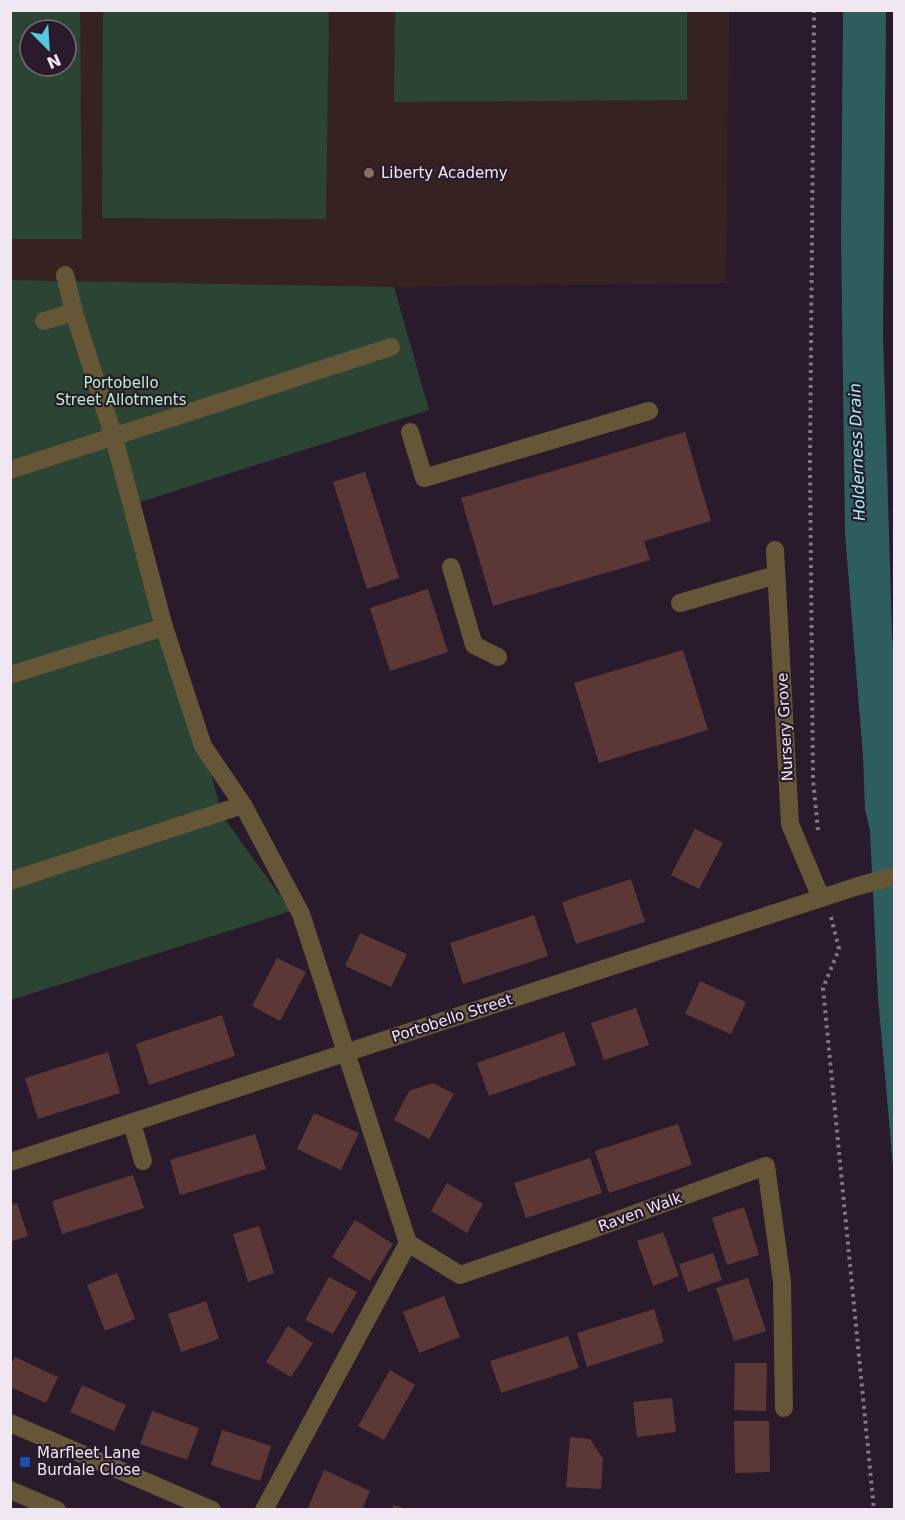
<svg xmlns="http://www.w3.org/2000/svg" width="905" height="1520" font-family="'DejaVu Sans',sans-serif">
  <rect width="100%" height="100%" fill="#2a1b2c"/>
  <path fill="#362321" fill-rule="evenodd" d="M 11,11 L 729,11 L 726,283 L 394,287 L 11,280 ZM 30,30 L 66,30 L 66,66 L 30,66 Z"/>
  <g fill="#2b4434" fill-rule="evenodd">
    <path d="M 10,11 L 80,11 L 82,239 L 11,239 ZM 30,30 L 66,30 L 66,66 L 30,66 Z"/>
    <polygon points="103,11 329,11 326,219 102,218"/>
    <polygon points="395,11 687,11 687,100 394,102"/>
    <polygon points="11,280 394,287 429,410 140,502 222,815 291,911 11,1000"/>
  </g>
  <polygon fill="#2d5d5e" points="843,11 886,11 883,335 892,633 894,666 894,1177 878,997 870,831 865,809 863,756 845,533 841,236"/>
  <g fill="#5b3836">
    <polygon points="685,432 711,521 644,541 650,560 493,606 461,498"/>
    <polygon points="365,472 399,578 367,589 333,482"/>
    <polygon points="428,589 448,652 390,671 370,608"/>
    <polygon points="683,650 708,730 599,763 574,683"/>
    <polygon points="695,829 723,843 699,889 671,875"/>
    <polygon points="631,879 645,922 576,944 562,902"/>
    <polygon points="534,915 548,956 463,984 450,943"/>
    <polygon points="360,933 407,954 391,987 345,966"/>
    <polygon points="277,958 306,972 280,1021 252,1006"/>
    <polygon points="700,981 746,1002 731,1034 685,1014"/>
    <polygon points="636,1008 649,1045 604,1060 591,1023"/>
    <polygon points="222,1015 235,1056 149,1085 136,1044"/>
    <polygon points="564,1032 576,1065 489,1096 477,1063"/>
    <polygon points="108,1052 120,1093 38,1119 25,1078"/>
    <polygon points="433,1083 454,1094 429,1139 394,1120 409,1091"/>
    <polygon points="314,1113 359,1133 341,1170 297,1149"/>
    <polygon points="678,1124 692,1165 609,1193 595,1151"/>
    <polygon points="255,1134 266,1169 180,1195 170,1160"/>
    <polygon points="590,1158 602,1193 526,1218 514,1183"/>
    <polygon points="133,1175 144,1208 62,1234 52,1201"/>
    <polygon points="447,1183 483,1204 467,1233 431,1211"/>
    <polygon points="17,1203 28,1236 10,1242 10,1206"/>
    <polygon points="744,1207 759,1255 727,1265 712,1218"/>
    <polygon points="355,1220 393,1244 370,1281 332,1257"/>
    <polygon points="259,1226 274,1273 248,1282 233,1234"/>
    <polygon points="663,1232 679,1276 653,1286 637,1241"/>
    <polygon points="713,1253 722,1280 688,1292 679,1264"/>
    <polygon points="117,1273 135,1319 105,1331 87,1285"/>
    <polygon points="329,1277 357,1292 333,1334 305,1320"/>
    <polygon points="748,1278 766,1331 734,1341 716,1288"/>
    <polygon points="444,1296 460,1337 419,1353 403,1312"/>
    <polygon points="206,1301 219,1339 181,1352 168,1314"/>
    <polygon points="654,1309 664,1342 587,1367 577,1333"/>
    <polygon points="288,1326 313,1343 291,1377 266,1362"/>
    <polygon points="568,1336 579,1368 501,1393 490,1361"/>
    <polygon points="15,1357 58,1377 46,1403 10,1387 10,1367"/>
    <polygon points="735,1363 767,1363 766,1411 734,1410"/>
    <polygon points="390,1370 415,1385 384,1440 358,1426"/>
    <polygon points="82,1385 126,1405 114,1431 70,1412"/>
    <polygon points="672,1398 676,1432 637,1437 633,1402"/>
    <polygon points="152,1411 199,1428 187,1460 140,1444"/>
    <polygon points="734,1421 769,1421 770,1472 735,1473"/>
    <polygon points="222,1430 271,1446 260,1481 211,1465"/>
    <polygon points="570,1437 590,1439 603,1459 601,1489 566,1487"/>
    <polygon points="324,1470 370,1491 362,1510 307,1510"/>
    <polygon points="393,1505 407,1509 407,1510 392,1510"/>
  </g>
  <g fill="none" stroke-linecap="round" stroke-linejoin="round">
    <g stroke="#847886" stroke-width="4" stroke-dasharray="3 4.5" stroke-linecap="butt">
      <polyline points="814,10 810,462 813,780 818,830"/>
      <polyline points="831,917 839,949 823,988 874,1510"/>
    </g>
    <g stroke="#645637" stroke-width="18">
      <polyline points="65,275 74,312 114,438 164,627 203,746 243,805 301,914 408,1243 264,1510"/>
      <polyline points="44,321 74,312"/>
      <polyline points="410,432 424,478 649,411"/>
      <polyline points="10,470 391,347"/>
      <polyline points="775,550 790,824 821,898"/>
      <polyline points="451,567 474,645 498,657"/>
      <polyline points="680,603 776,575"/>
      <polyline points="10,675 164,627"/>
      <polyline points="10,881 243,805"/>
      <polyline points="132,1123 143,1161"/>
      <polyline points="10,1162 855,887 894,876"/>
      <polyline points="408,1243 460,1275 585,1232 766,1166 782,1282 784,1408"/>
      <polyline points="10,1423 212,1510"/>
      <polyline points="10,1490 57,1510"/>
    </g>
  </g>
  <circle fill="#8d6e63" stroke="#2a1b2c" stroke-width="2" cx="369" cy="173" r="6"/>
  <rect fill="#1a4fb4" stroke="#2a1b2c" stroke-width="2" x="19" y="1456" width="12" height="12" rx="3"/>
  <g text-anchor="middle" dominant-baseline="central" stroke-width="4.5" stroke-linejoin="round" paint-order="stroke">
    <g font-size="15" fill="#f1e7f2" stroke="#2a1b2c" text-anchor="start">
      <text x="381" y="173">Liberty Academy</text>
      <text x="37" y="1453">Marfleet Lane<tspan x="37" dy="17">Burdale Close</tspan></text>
    </g>
    <g font-size="15" fill="#b7f3cb" stroke="#2a1b2c">
      <text x="121" y="383">Portobello<tspan x="121" dy="17">Street Allotments</tspan></text>
    </g>
    <g font-size="15" fill="#f1e7f2" stroke="#2a1b2c">
      <text transform="translate(785 727) rotate(-93)">Nursery Grove</text>
      <text transform="translate(452 1018) rotate(-18)">Portobello Street</text>
      <text transform="translate(640 1212) rotate(-20)">Raven Walk</text>
    </g>
    <g font-size="16" font-style="italic" fill="#a0f4f7" stroke="#2a1b2c">
      <text transform="translate(857 452) rotate(-92)">Holderness Drain</text>
    </g>
  </g>
  <rect width="905" height="1520" fill="none" stroke="#f1e7f2" stroke-width="24"/>
  <g transform="translate(48 48) rotate(156)"><circle r="28" fill="#2a1b2c" stroke="#7a6d7b" stroke-width="1.5"/>
  <path d="M0-4.5L10 22L0 15L-10 22Z" fill="#56c9e0"/>
  <text y="-9" font-size="16" font-weight="bold" text-anchor="middle" fill="#f1e7f2">N</text>
  </g>
</svg>
